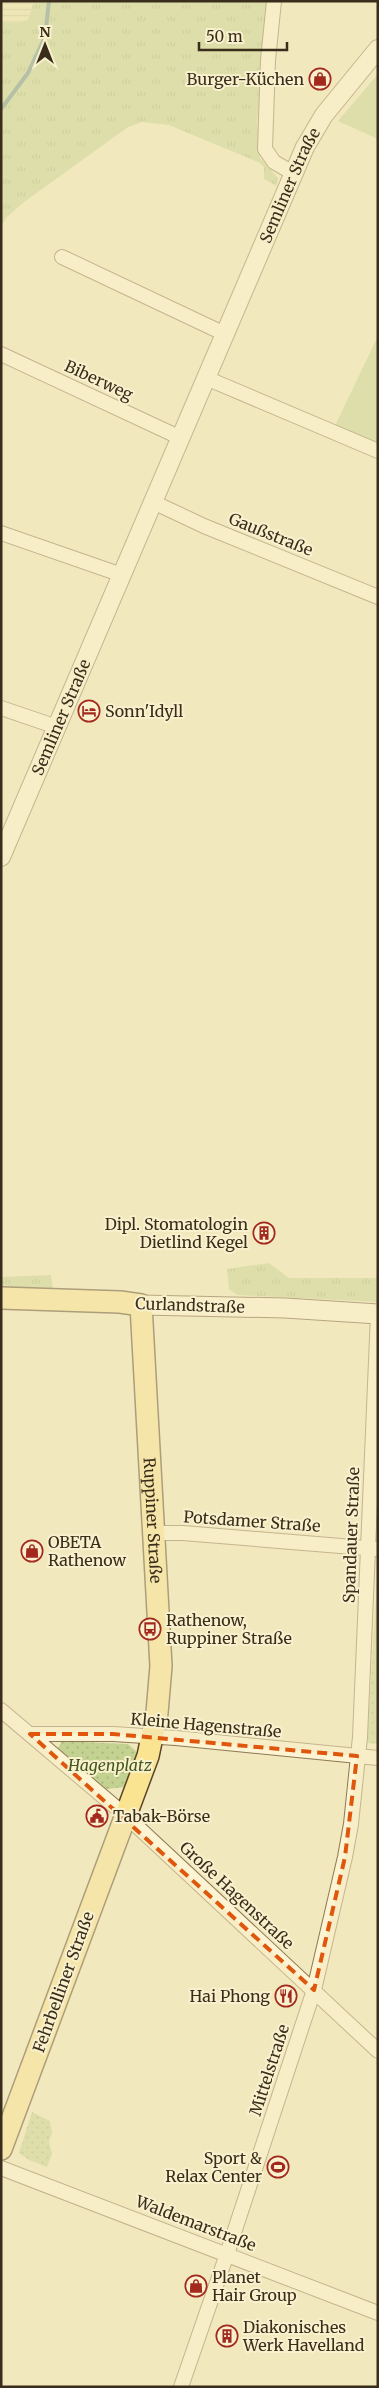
<svg xmlns="http://www.w3.org/2000/svg" width="379" height="2388" font-family="Merriweather,serif">
  <defs>
    <pattern id="farmland-rules" width="6" height="5" patternUnits="userSpaceOnUse" patternTransform="scale(1.25)"><rect width="6" height="5" fill="#e9e5aa"/><path d="M0 2.5h6" fill="none" stroke="#c9c592"/></pattern>
    <pattern id="grass-tufts" width="24" height="20" patternUnits="userSpaceOnUse" patternTransform="scale(1.25)"><rect width="24" height="20" fill="#c4d291"/><path d="M3 7l-1-3M5 7V3M7 7l1-3M15 17l-1-3M17 17v-4M19 17l1-3" fill="none" stroke="#a9b57c"/></pattern>
    <pattern id="park-dots" width="8" height="8" patternUnits="userSpaceOnUse" patternTransform="scale(1.25)"><rect width="8" height="8" fill="#c4d291"/><path d="M2 2h.1M6 6h.1" fill="none" stroke="#a9b57c" stroke-width="1.8" stroke-linecap="round"/></pattern>
  </defs>
  <rect width="100%" height="100%" fill="#f2e8be"/>
  <polygon fill="url(#farmland-rules)" points="1,1 34,1 28,20 18,23 1,22"/>
  <g fill="url(#grass-tufts)">
    <polygon points="34,1 267,1 264,63 257,121 260,158 278,178 276,186 264,179 264,167 260,163 169,125 142,122 128,127 24,202 6,218 1,227 1,22 18,23 28,20"/>
    <polygon points="269,1263 289,1278 378,1278 378,1302 238,1295 229,1289 227,1269"/>
    <polygon points="51,1275 53,1289 1,1288 1,1277"/>
  </g>
  <g fill="url(#park-dots)">
    <polygon points="378,1564 378,1744 367,1743"/>
    <polygon points="62,1741 128,1744 138,1753 125,1787 106,1789 58,1748"/>
    <polygon points="32,2112 50,2121 52,2132 49,2142 52,2154 47,2167 29,2160 19,2153"/>
  </g>
  <g fill="#c4d291">
    <polygon points="378,74 378,139 338,121"/>
    <polygon points="378,336 378,446 334,428"/>
  </g>
  <g fill="none" stroke-linecap="round" stroke-linejoin="round">
    <polyline stroke="#68928c" stroke-width="4" points="1,109 28,73 45,37 49,1"/>
    <g stroke="#8d7855" stroke-width="16">
      <g id="minor">
        <polyline points="274,1 268,60 265,149 274,162 293,173"/>
        <polyline points="62,257 225,334"/>
        <polyline points="1,354 181,438"/>
        <polyline points="206,378 378,451"/>
        <polyline points="153,502 204,526 378,597"/>
        <polyline points="1,533 122,575"/>
        <polyline points="1,708 57,727"/>
        <polyline points="153,1533 183,1533 377,1549"/>
        <polyline points="1,1710 126,1816 378,2051"/>
        <polyline points="30,1734 113,1734 176,1738 378,1758"/>
        <polyline points="1,2168 378,2313"/>
        <polyline points="181,2387 227,2254 314,1990 345,1857 351,1824 360,1737 378,1314"/>
      </g>
    </g>
    <g stroke="#8d7855" stroke-width="20">
      <g id="tertiary">
        <path id="s1" d="M 1,857 L 305,147 L 324,115 L 378,49"/>
      </g>
    </g>
    <g stroke="#6e5838" stroke-width="21">
      <polyline id="secondary" points="141,1305 285,1308 378,1314"/>
    </g>
    <g stroke="#5a452a" stroke-width="24">
      <g id="primary">
        <path id="s2" d="M 1,1298 L 120,1302 L 141,1305 L 161,1666 L 157,1713 L 148,1756 L 1,2149"/>
      </g>
    </g>
    <use href="#minor" stroke="#fcf4d2" stroke-width="14"/>
    <use href="#tertiary" stroke="#fcf4d2" stroke-width="18"/>
    <use href="#secondary" stroke="#fcf4d2" stroke-width="19"/>
    <use href="#primary" stroke="#fae391" stroke-width="21"/>
  </g>
  <path d="M0 0H379V2388H0ZM 30,1734 L 113,1734 L 357,1756 L 345,1857 L 314,1990 Z" fill="#f2e8be" fill-opacity=".55" fill-rule="evenodd"/>
  <path fill="none" stroke="#df570d" stroke-width="4" stroke-dasharray="10 6" stroke-linejoin="round" d="M 30,1734 L 113,1734 L 357,1756 L 345,1857 L 314,1990 Z"/>
  <defs>
    <g id="shop-ring" transform="scale(1.125)"><circle r="9.5" fill="#f9f1ce" stroke="#a2291e" stroke-width="1.5"/><path d="M-5-2.5h2.3a2.7 3.5 0 0 1 5.4 0H5L5.5 6h-11ZM-1.5-2.5h3a1.5 2.3 0 0 0-3 0Z" fill="#a2291e"/></g>
    <g id="hotel-ring" transform="scale(1.125)"><circle r="9.5" fill="#f9f1ce" stroke="#a2291e" stroke-width="1.5"/><path d="M-6-4.5h1.5V1H6V5H4.5V3h-9V5H-6ZM-4 0a1.8 1.8 0 1 1 3.6 0ZM.5 0V-2.5h3Q6-2.5 6 0Z" fill="#a2291e"/></g>
    <g id="building-ring" transform="scale(1.125)"><circle r="9.5" fill="#f9f1ce" stroke="#a2291e" stroke-width="1.5"/><path d="M-4-6H4V6H1V3H-1V6H-4ZM-2.5-4.3h1.7v1.8h-1.7ZM.8-4.3h1.7v1.8H.8ZM-2.5-1h1.7V.8h-1.7ZM.8-1h1.7V.8H.8Z" fill="#a2291e"/></g>
    <g id="bus-ring" transform="scale(1.125)"><circle r="9.5" fill="#f9f1ce" stroke="#a2291e" stroke-width="1.5"/><path d="M-5-6H5V4H4V6H2V4H-2V6H-4V4H-5ZM-3.5-4V0h7V-4ZM-3.5 1.2v1.5H-2V1.2ZM2 1.2v1.5H3.5V1.2Z" fill="#a2291e"/></g>
    <g id="civic-ring" transform="scale(1.125)"><circle r="9.5" fill="#f9f1ce" stroke="#a2291e" stroke-width="1.5"/><path d="M-.6-6.5H3V-4.5H.6V-3L4-1V1h2V6H-6V1h2V-1L-.6-3ZM-1.2 2.5V6h2.4V2.5Z" fill="#a2291e"/></g>
    <g id="restaurant-ring" transform="scale(1.125)"><circle r="9.5" fill="#f9f1ce" stroke="#a2291e" stroke-width="1.5"/><path d="M-5-6h1v4h1v-4h1v4h1v-4h1v5L-1.5 .5V6h-2V.5L-5-1ZM5-6V6H3V1.5H1.5Q1.5-4 5-6Z" fill="#a2291e"/></g>
    <g id="stadium-ring" transform="scale(1.125)"><circle r="9.5" fill="#f9f1ce" stroke="#a2291e" stroke-width="1.5"/><path d="M0-5a6.5 5 0 1 0 0 10a6.5 5 0 1 0 0-10ZM-3.5-1.8h7v3.6h-7Z" fill="#a2291e"/></g>
  </defs>
  <g fill-rule="evenodd">
    <use href="#shop-ring" x="320" y="79"/>
    <use href="#hotel-ring" x="89" y="711"/>
    <use href="#building-ring" x="264" y="1233"/>
    <use href="#shop-ring" x="32" y="1551"/>
    <use href="#bus-ring" x="150" y="1629"/>
    <use href="#civic-ring" x="97" y="1816"/>
    <use href="#restaurant-ring" x="286" y="1996"/>
    <use href="#stadium-ring" x="278" y="2167"/>
    <use href="#shop-ring" x="196" y="2286"/>
    <use href="#building-ring" x="227" y="2336"/>
  </g>
  <g text-anchor="middle" dominant-baseline="central" stroke-width="4" stroke-linejoin="round" paint-order="stroke">
    <g font-size="16" fill="#3a2d1b" stroke="#f9f1ce" text-anchor="start">
      <text x="304" y="79" text-anchor="end">Burger-Küchen</text>
      <text x="105" y="711">Sonn'Idyll</text>
      <text x="248" y="1224" text-anchor="end">Dipl. Stomatologin<tspan x="248" dy="18">Dietlind Kegel</tspan></text>
      <text x="48" y="1542">OBETA<tspan x="48" dy="18">Rathenow</tspan></text>
      <text x="166" y="1620">Rathenow,<tspan x="166" dy="18">Ruppiner Straße</tspan></text>
      <text x="113" y="1816">Tabak-Börse</text>
      <text x="270" y="1996" text-anchor="end">Hai Phong</text>
      <text x="262" y="2158" text-anchor="end">Sport &amp;<tspan x="262" dy="18">Relax Center</tspan></text>
      <text x="212" y="2277">Planet<tspan x="212" dy="18">Hair Group</tspan></text>
      <text x="243" y="2327">Diakonisches<tspan x="243" dy="18">Werk Havelland</tspan></text>
    </g>
    <g font-size="16" fill="#3a2d1b" stroke="#f9f1ce">
      <text stroke="none"><textPath href="#s1" startOffset="731">Semliner Straße</textPath></text>
      <text transform="translate(99 380) rotate(25)">Biberweg</text>
      <text transform="translate(271 534) rotate(22)">Gaußstraße</text>
      <text stroke="none"><textPath href="#s1" startOffset="152">Semliner Straße</textPath></text>
      <text transform="translate(190 1305) rotate(2)">Curlandstraße</text>
      <text stroke="none"><textPath href="#s2" startOffset="356">Ruppiner Straße</textPath></text>
      <text transform="translate(252 1521) rotate(4)">Potsdamer Straße</text>
      <text transform="translate(351 1535) rotate(-88)">Spandauer Straße</text>
      <text transform="translate(206 1725) rotate(5)">Kleine Hagenstraße</text>
      <text transform="translate(237 1895) rotate(43)">Große Hagenstraße</text>
      <text transform="translate(63 1982) rotate(-70)">Fehrbelliner Straße</text>
      <text transform="translate(269 2070) rotate(-72)">Mittelstraße</text>
      <text transform="translate(196 2223) rotate(21)">Waldemarstraße</text>
    </g>
    <g font-size="16" font-style="italic" fill="#45591f" stroke="#f9f1ce">
      <text x="110" y="1765">Hagenplatz</text>
    </g>
  </g>
  <rect width="379" height="2388" fill="none" stroke="#3a2d1b" stroke-width="5"/>
  <g transform="translate(45 45)" stroke="#f9f1ce" stroke-width="4" paint-order="stroke">
  <path d="M0-4L9 19L0 12L-9 19Z" fill="#3a2d1b"/>
  <text y="-8" font-size="14" font-weight="bold" text-anchor="middle" fill="#3a2d1b">N</text>
  </g>
  <path d="M199 42v8h88v-8" fill="none" stroke="#3a2d1b" stroke-width="2.5"/>
  <text x="206" y="42" font-size="15" fill="#3a2d1b" stroke="#f9f1ce" stroke-width="4" paint-order="stroke">50 m</text>
</svg>
